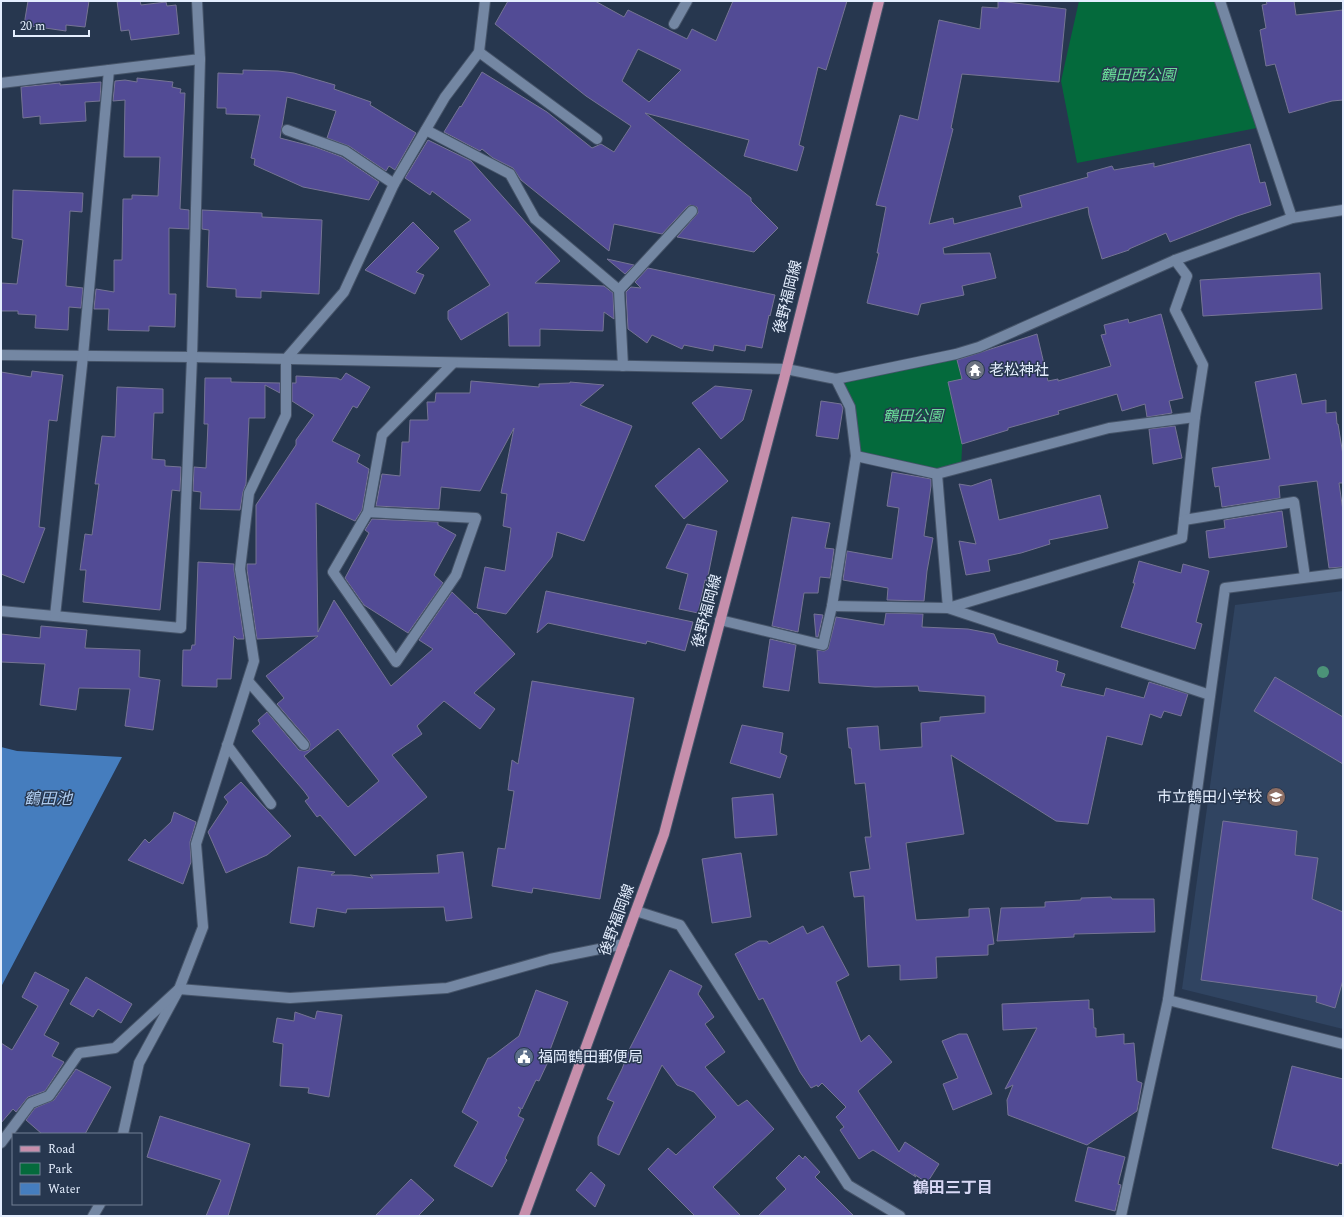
<svg xmlns="http://www.w3.org/2000/svg" width="1344" height="1217" font-family="Spectral,'Noto Sans JP',serif">
  <rect width="100%" height="100%" fill="#27374f"/>
  <polygon fill="#304461" points="1343,591 1343,1029 1182,989 1235,605"/>
  <g fill="#046a3c">
    <polygon points="1079,1 1220,1 1262,127 1077,163 1061,81"/>
    <polygon points="956,357 965,390 961,468 937,474 856,456 850,407 836,379"/>
  </g>
  <polygon fill="#457dbe" points="1,747 17,751 122,757 1,987"/>
  <g fill="#524b95" stroke="#757494" fill-rule="evenodd">
    <polygon points="28,1 89,1 85,27 66,25 66,31 24,25"/>
    <polygon points="117,1 140,1 141,5 166,2 167,6 176,5 179,34 131,40 129,30 121,31"/>
    <path d="M 508,1 L 595,1 L 624,17 L 628,10 L 687,39 L 692,29 L 716,41 L 733,1 L 847,1 L 826,70 L 818,67 L 799,145 L 804,147 L 797,171 L 744,156 L 749,140 L 645,113 L 751,198 L 751,201 L 778,228 L 754,252 L 677,237 L 698,213 L 697,207 L 690,205 L 687,207 L 662,234 L 614,224 L 609,251 L 521,180 L 513,168 L 493,158 L 482,149 L 480,151 L 444,132 L 460,106 L 461,107 L 482,72 L 547,112 L 592,148 L 601,144 L 614,152 L 631,126 L 586,96 L 495,24 ZM 638,49 L 681,70 L 649,102 L 622,81 Z"/>
    <polygon points="998,1 1066,9 1059,82 962,74 951,128 953,129 929,224 953,218 954,224 1022,207 1019,196 1088,177 1087,173 1112,166 1114,170 1154,163 1154,167 1250,144 1260,183 1265,182 1271,205 1237,216 1170,242 1166,233 1129,249 1129,250 1102,259 1089,215 1088,207 943,248 944,254 990,253 996,278 962,286 964,295 921,304 918,315 867,303 879,253 877,253 886,207 876,205 900,115 918,120 939,20 980,29 982,7 998,8"/>
    <polygon points="1266,1 1294,1 1296,15 1343,10 1343,100 1332,101 1289,113 1275,64 1266,66 1260,30 1266,28 1262,5 1267,4"/>
    <polygon points="243,70 278,71 294,73 335,85 334,89 371,102 370,105 416,133 395,170 389,166 386,171 349,146 327,138 336,111 287,97 280,138 315,147 342,157 379,182 369,200 303,187 254,165 255,159 251,158 260,115 226,114 226,108 217,108 218,73 243,74"/>
    <polygon points="137,78 173,82 172,87 181,89 180,93 185,93 180,209 189,210 189,229 169,228 169,294 176,294 175,327 149,326 149,331 108,330 109,309 94,309 96,289 114,292 114,260 122,260 123,199 132,199 132,195 158,196 160,157 124,157 125,100 113,101 115,81 125,80 137,82"/>
    <polygon points="101,82 100,101 85,102 86,121 40,124 40,116 23,118 21,87 60,83 60,85"/>
    <polygon points="428,140 471,161 560,261 535,283 604,286 613,293 614,319 604,312 603,331 540,329 540,346 509,346 508,312 461,340 448,319 448,311 490,285 454,231 471,220 432,191 430,195 405,178"/>
    <polygon points="13,190 83,193 82,212 70,211 66,286 83,288 81,308 69,307 68,330 35,328 36,315 18,314 18,311 1,311 1,283 17,284 23,240 12,238"/>
    <polygon points="202,210 262,213 262,217 322,220 319,294 261,291 261,298 236,297 236,289 207,287 209,230 202,229"/>
    <polygon points="413,222 439,248 416,272 424,275 415,294 365,270"/>
    <polygon points="607,259 634,265 625,274"/>
    <polygon points="648,268 775,295 770,316 769,315 762,348 746,345 745,351 714,345 713,351 684,345 682,349 652,335 647,343 628,329 626,292 631,287 641,288 635,282"/>
    <polygon points="1320,273 1322,309 1203,316 1200,280"/>
    <polygon points="1161,314 1183,398 1169,401 1172,413 1147,417 1145,404 1122,411 1117,394 1058,411 1059,414 1008,428 1008,430 962,444 948,382 962,379 957,360 1037,334 1048,381 1058,379 1058,381 1111,366 1101,335 1106,334 1104,325 1128,319 1129,323"/>
    <polygon points="32,371 63,375 57,421 49,420 39,527 45,528 24,583 1,574 1,372 31,377"/>
    <path d="M 346,373 L 370,387 L 357,408 L 353,406 L 332,441 L 360,455 L 357,462 L 369,469 L 362,510 L 355,521 L 316,503 L 318,632 L 334,600 L 391,686 L 433,649 L 419,640 L 452,592 L 475,614 L 476,613 L 515,654 L 474,693 L 495,709 L 480,729 L 444,701 L 417,726 L 422,734 L 392,755 L 427,797 L 355,856 L 320,815 L 317,817 L 305,801 L 309,798 L 304,791 L 252,731 L 260,724 L 258,720 L 267,712 L 299,750 L 305,751 L 309,750 L 310,744 L 309,741 L 277,704 L 284,698 L 266,676 L 318,636 L 257,639 L 247,569 L 247,564 L 256,564 L 256,505 L 296,445 L 296,440 L 314,415 L 292,401 L 292,383 L 296,383 L 296,376 L 337,378 L 341,380 ZM 338,729 L 379,781 L 348,807 L 304,756 Z"/>
    <polygon points="1296,374 1302,404 1326,400 1326,413 1336,412 1337,424 1338,424 1343,455 1343,483 1339,483 1343,511 1343,567 1329,568 1317,481 1279,486 1280,498 1222,507 1219,486 1215,487 1212,468 1270,459 1255,382"/>
    <polygon points="205,378 231,378 231,382 280,383 280,393 265,385 265,418 249,418 246,484 243,492 240,510 200,509 201,492 193,491 194,467 206,468 208,424 204,424"/>
    <polygon points="471,381 539,387 539,384 570,383 570,382 604,385 580,405 632,426 584,541 557,532 552,557 506,614 477,608 485,567 505,571 511,528 503,526 507,494 501,493 514,428 480,491 441,487 439,509 376,506 382,474 400,476 402,442 409,442 410,420 428,420 427,402 435,402 436,393 470,393"/>
    <polygon points="715,386 752,390 743,420 721,439 692,403"/>
    <polygon points="117,387 163,389 163,413 154,413 152,459 165,460 165,466 181,467 180,491 172,490 160,610 83,602 86,570 80,570 85,534 92,535 99,484 95,484 102,436 115,437"/>
    <polygon points="821,401 841,404 843,408 838,439 816,436"/>
    <polygon points="1175,426 1182,458 1153,464 1149,429"/>
    <polygon points="699,448 728,481 684,519 655,486"/>
    <polygon points="892,472 931,479 931,486 924,536 933,538 927,571 924,601 887,600 888,588 843,580 847,551 892,559 899,508 887,506"/>
    <polygon points="991,479 999,520 1100,495 1108,528 1049,540 1050,544 1021,553 988,560 990,571 966,575 959,541 976,544 959,484 971,486"/>
    <polygon points="1282,511 1287,547 1209,558 1206,531 1225,528 1224,520"/>
    <polygon points="792,517 830,523 825,548 834,549 830,578 820,577 818,593 804,593 798,632 772,626"/>
    <polygon points="372,519 438,522 438,525 456,535 434,575 443,583 408,633 364,605 345,578 369,533 365,530"/>
    <polygon points="687,524 717,531 707,581 705,580 698,613 679,609 688,574 666,568"/>
    <polygon points="1139,561 1181,573 1183,564 1209,571 1196,622 1202,624 1195,649 1121,627 1135,583 1133,583"/>
    <polygon points="198,562 234,564 234,570 244,639 237,639 234,636 231,679 217,679 217,687 182,686 183,650 191,650 192,645 195,645"/>
    <polygon points="546,591 693,622 685,651 647,641 646,644 548,623 537,633"/>
    <polygon points="886,613 923,614 922,627 968,629 994,634 998,643 1058,661 1056,671 1065,674 1061,686 1104,696 1106,688 1144,698 1149,682 1188,694 1181,716 1164,711 1161,718 1150,714 1142,745 1107,736 1088,824 1056,821 951,755 964,834 906,843 916,920 969,917 969,909 989,908 994,944 988,945 988,955 936,957 937,978 900,980 900,965 868,967 864,896 854,897 850,872 870,869 865,837 871,837 865,783 855,784 851,748 849,748 847,728 878,726 880,750 922,747 921,723 940,721 940,717 985,713 985,696 919,691 918,686 875,687 819,683 817,650 824,651 828,649 836,617 884,625"/>
    <polygon points="814,614 823,615 818,637 816,637"/>
    <polygon points="41,626 87,630 85,648 140,650 139,677 160,680 153,730 125,726 130,689 79,688 76,710 40,705 45,664 1,662 1,634 40,638"/>
    <polygon points="770,639 796,645 789,691 763,687"/>
    <polygon points="1275,677 1343,717 1343,764 1254,711"/>
    <polygon points="532,681 634,698 600,899 533,888 532,893 492,886 498,848 505,849 514,791 508,790 512,760 518,764"/>
    <polygon points="742,725 783,733 780,753 787,756 780,778 730,763"/>
    <polygon points="241,782 291,836 267,855 226,873 208,832 228,802 224,797"/>
    <polygon points="773,794 777,835 735,838 732,798"/>
    <polygon points="174,812 196,822 190,842 191,862 183,884 128,860 145,839 149,843 171,822"/>
    <polygon points="1223,821 1297,831 1295,855 1318,858 1312,899 1343,912 1343,980 1335,1008 1316,1002 1317,996 1201,980"/>
    <polygon points="463,852 472,918 446,921 444,907 347,909 346,913 317,908 314,927 290,923 298,867 335,872 331,875 351,875 373,878 370,875 439,873 437,855"/>
    <polygon points="741,853 751,917 712,923 702,859"/>
    <polygon points="1111,897 1112,899 1154,899 1155,932 1074,934 1074,937 997,941 1001,908 1045,907 1045,902 1081,900 1081,898"/>
    <polygon points="803,926 807,934 823,926 849,975 836,982 861,1042 869,1035 892,1062 858,1091 899,1152 905,1142 939,1164 927,1183 914,1174 916,1177 873,1150 859,1159 840,1130 844,1127 836,1117 846,1107 822,1083 818,1087 817,1085 811,1088 800,1072 763,998 759,1000 735,954 759,941 767,941 769,944"/>
    <polygon points="670,970 702,986 698,994 714,1017 705,1024 725,1052 705,1067 738,1106 747,1100 774,1129 713,1187 741,1216 695,1216 648,1169 668,1148 676,1155 716,1117 694,1092 677,1085 662,1065 619,1155 598,1145 598,1137 614,1102 607,1099 622,1069 630,1048"/>
    <polygon points="35,972 69,990 44,1035 59,1043 52,1056 64,1062 45,1091 28,1097 16,1112 13,1109 1,1123 1,1043 12,1050 38,1006 22,997"/>
    <polygon points="86,977 132,1004 121,1023 98,1009 93,1017 70,1004"/>
    <polygon points="536,990 568,1002 550,1050 553,1051 539,1081 536,1080 522,1109 518,1107 521,1110 518,1116 524,1119 505,1158 507,1160 492,1187 454,1166 478,1122 462,1112 488,1058 490,1058 519,1036"/>
    <polygon points="1089,1000 1089,1009 1093,1009 1094,1028 1096,1028 1096,1037 1124,1034 1124,1044 1134,1043 1137,1081 1142,1083 1137,1111 1087,1145 1008,1115 1007,1100 1013,1085 1005,1089 1037,1028 1003,1030 1002,1004"/>
    <polygon points="317,1011 342,1015 329,1097 308,1093 309,1088 280,1086 283,1044 273,1042 277,1018 294,1021 295,1012 315,1019"/>
    <polygon points="959,1034 967,1034 992,1094 953,1110 943,1084 958,1078 942,1041"/>
    <polygon points="1292,1066 1343,1079 1343,1164 1339,1163 1338,1166 1272,1148"/>
    <polygon points="76,1069 111,1087 85,1134 42,1134 26,1120 35,1108 54,1100"/>
    <polygon points="160,1116 250,1144 228,1216 206,1216 221,1180 147,1157"/>
    <polygon points="1088,1147 1125,1157 1118,1184 1121,1185 1115,1211 1075,1201"/>
    <polygon points="799,1155 803,1159 805,1156 820,1172 815,1177 854,1216 758,1216 786,1189 776,1178"/>
    <polygon points="591,1172 605,1185 595,1207 576,1190"/>
    <polygon points="411,1179 434,1200 418,1216 375,1216"/>
  </g>
  <g fill="none" stroke-linecap="round" stroke-linejoin="round">
    <g stroke="#465469" stroke-width="12">
      <g id="minor">
        <polyline points="1220,1 1292,218"/>
        <polyline points="674,24 687,1"/>
        <polyline points="479,52 597,139"/>
        <polyline points="1,83 200,59 197,1"/>
        <polyline points="287,130 345,151 394,184"/>
        <polyline points="426,130 510,174 535,219 619,290 623,366"/>
        <polyline points="619,290 692,211"/>
        <polyline points="1,355 192,357 786,369 836,379 956,354 979,347 1175,260 1292,218 1343,210"/>
        <polyline points="856,456 937,474 1109,428 1195,417"/>
        <polyline points="937,474 948,608 1182,538 1195,417 1203,365 1175,310 1187,276 1175,260"/>
        <polyline points="368,512 476,518 456,575 396,662 333,572 368,512 382,435 453,363"/>
        <polyline points="1184,520 1294,502 1305,577"/>
        <polyline points="832,606 948,608 1210,695"/>
        <polyline points="1,611 181,628 192,357 200,59"/>
        <polyline points="55,616 83,356 109,70"/>
        <polyline points="720,620 823,645 832,606 856,456 850,407 836,379"/>
        <polyline points="248,681 304,745"/>
        <polyline points="227,745 271,804"/>
        <polyline points="636,911 680,925 848,1185 900,1216"/>
        <polyline points="1168,1000 1343,1044"/>
        <polyline points="123,1134 139,1063 179,989 203,927 196,844 254,661 240,569 249,493 286,415 286,359 344,292 394,184 445,97 479,52 485,1"/>
        <polyline points="1,1143 31,1103 49,1096 79,1053 115,1048 179,989 290,998 447,988 550,959 624,944"/>
        <polyline points="93,1216 100,1204"/>
        <polyline points="1121,1216 1168,1000 1225,588 1343,573"/>
      </g>
    </g>
    <g stroke="#465469" stroke-width="12">
      <polyline id="major" points="524,1216 664,834 784,379 879,1"/>
    </g>
    <use href="#minor" stroke="#7487a3" stroke-width="10"/>
    <use href="#major" stroke="#c68fac" stroke-width="10"/>
  </g>
  <circle fill="#4c9378" cx="1323" cy="672" r="6"/>
  <defs>
    <g id="temple-disc" transform="scale(1)"><circle r="9.5" fill="#6b7280" stroke="#27374f"/><path d="M0-6L5-2H3V0L6.5 2.5H4V6H1.5V3h-3V6H-4V2.5H-6.5L-3 0V-2H-5Z" fill="#fff"/></g>
    <g id="school-disc" transform="scale(1)"><circle r="9.5" fill="#8d6e63" stroke="#27374f"/><path d="M0-5L7-2L0 1L-7-2ZM-4 1L0 2.5L4 1V4Q0 6-4 4Z" fill="#fff"/></g>
    <g id="civic-disc" transform="scale(1)"><circle r="9.5" fill="#5c6f8a" stroke="#27374f"/><path d="M-.6-6.5H3V-4.5H.6V-3L4-1V1h2V6H-6V1h2V-1L-.6-3ZM-1.2 2.5V6h2.4V2.5Z" fill="#fff"/></g>
  </defs>
  <g fill-rule="evenodd">
    <use href="#temple-disc" x="975" y="370"/>
    <use href="#school-disc" x="1276" y="797"/>
    <use href="#civic-disc" x="524" y="1057"/>
  </g>
  <g text-anchor="middle" dominant-baseline="central" stroke-width="3" stroke-linejoin="round" paint-order="stroke">
    <g font-size="15" font-style="italic" fill="#6adf99" stroke="#27374f">
      <text x="1138" y="75">鶴田西公園</text>
      <text x="913" y="416">鶴田公園</text>
    </g>
    <g font-size="15" fill="#e4eefe" stroke="#27374f">
      <text transform="translate(788 297) rotate(-76)">後野福岡線</text>
      <text transform="translate(707 611) rotate(-75)">後野福岡線</text>
      <text transform="translate(617 920) rotate(-70)">後野福岡線</text>
    </g>
    <g font-size="15" fill="#e4eefe" stroke="#27374f" text-anchor="start">
      <text x="989" y="370">老松神社</text>
      <text x="1262" y="797" text-anchor="end">市立鶴田小学校</text>
      <text x="538" y="1057">福岡鶴田郵便局</text>
    </g>
    <g font-size="16" font-style="italic" fill="#afccef" stroke="#27374f">
      <text x="48" y="799">鶴田池</text>
    </g>
    <g font-size="16" font-weight="bold" fill="#d7d7f4" stroke="#27374f">
      <text x="953" y="1188">鶴田三丁目</text>
    </g>
  </g>
  <rect width="1344" height="1217" fill="none" stroke="#e4eefe" stroke-width="4"/>
  <rect x="12" y="1133" width="130" height="72" fill="#27374f" stroke="#738095"/>
  <rect x="20" y="1146" width="20" height="6" fill="#c68fac" stroke="#738095"/>
  <text x="48" y="1153" font-size="12" fill="#e4eefe">Road</text>
  <rect x="20" y="1163" width="20" height="12" fill="#046a3c" stroke="#738095"/>
  <text x="48" y="1173" font-size="12" fill="#e4eefe">Park</text>
  <rect x="20" y="1183" width="20" height="12" fill="#457dbe" stroke="#738095"/>
  <text x="48" y="1193" font-size="12" fill="#e4eefe">Water</text>
  <path d="M14 30v6h75v-6" fill="none" stroke="#e4eefe" stroke-width="2"/>
  <text x="20" y="30" font-size="12" fill="#e4eefe" stroke="#27374f" stroke-width="3" paint-order="stroke">20 m</text>
</svg>
